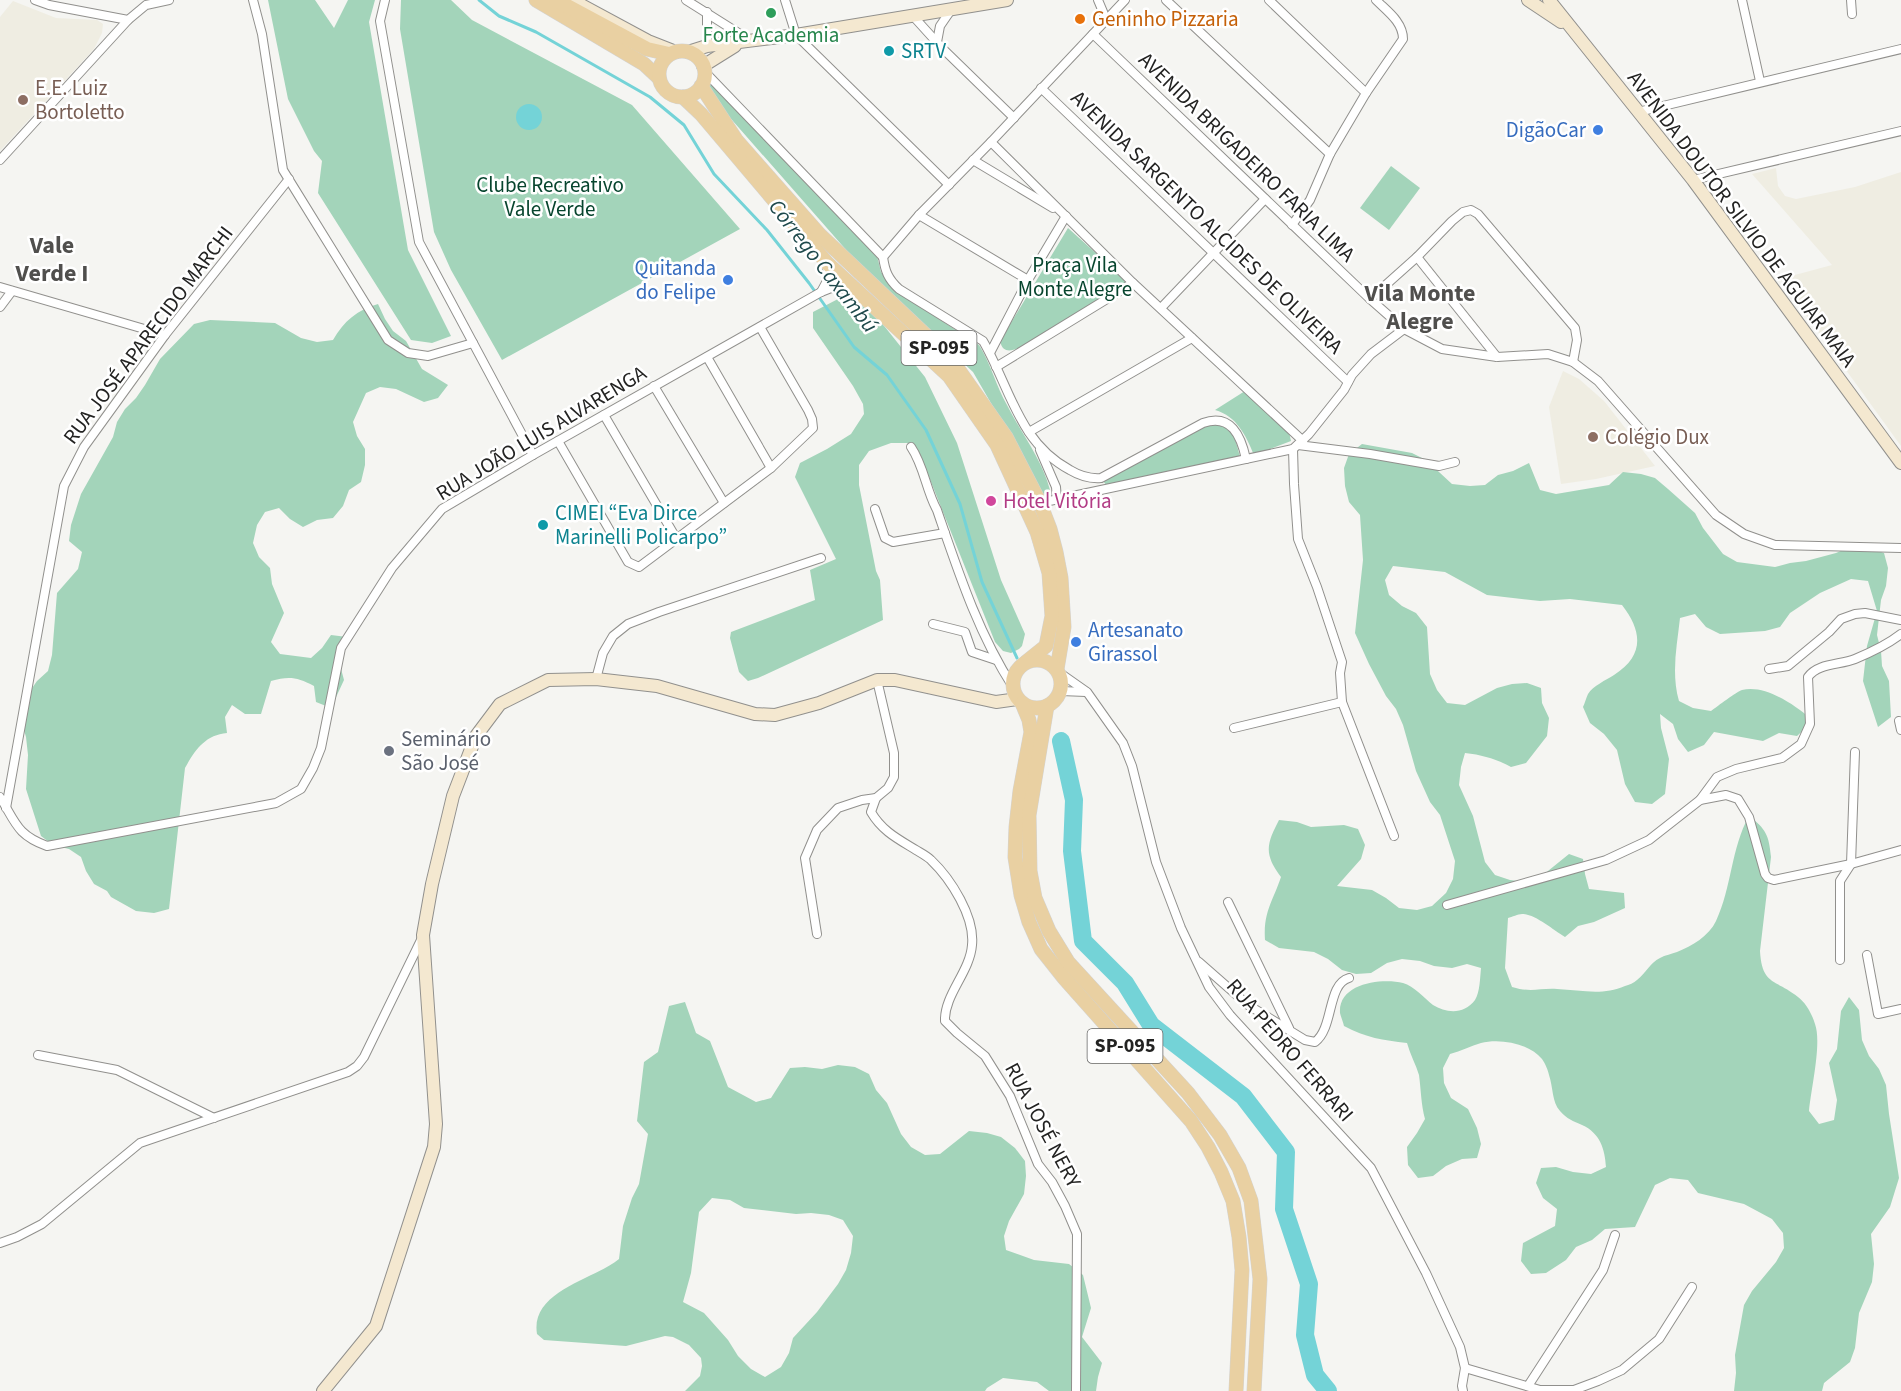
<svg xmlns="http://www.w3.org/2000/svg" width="1901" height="1391" font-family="'Source Sans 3',sans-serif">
  <rect width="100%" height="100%" fill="#f5f5f2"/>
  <g fill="#efede2">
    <polygon points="13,1 56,18 97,20 103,24 102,33 94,49 0,151 0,17"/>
    <polygon points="1776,168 1778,186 1785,196 1796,199 1855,187 1901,172 1901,446 1780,279 1832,265 1752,174"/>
    <polygon points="1563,371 1579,379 1604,401 1655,466 1596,479 1561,484 1549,407"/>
  </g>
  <g fill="#a3d4ba" fill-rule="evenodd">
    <polygon points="268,0 315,0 334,28 348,0 375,0 369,22 408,250 451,336 432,343 411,340 318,193 322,161 314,151 288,99"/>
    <polygon points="401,0 451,0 472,20 632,105 740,229 502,360 451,270 434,232 400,29"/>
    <path d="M 708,80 L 877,256 L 881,272 L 896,291 L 979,345 C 991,364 996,386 1007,405 C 1021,433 1042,459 1050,490 L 1044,495 L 973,372 L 862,268 L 718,104 L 709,90 Z"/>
    <polygon points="1391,166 1420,188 1389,230 1360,208"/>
    <path d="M 1068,228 L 1128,282 L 1023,347 C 1013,350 1003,355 1000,341 Z"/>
    <polygon points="838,299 857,301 881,322 925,377 957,443 1001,580 1025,634 1022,646 1019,649 1011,653 1003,651 995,642 919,452 909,443 891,443 869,451 859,465 859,485 876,571 880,580 883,620 758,678 748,681 739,672 730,638 731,632 815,600 810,570 836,559 795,477 800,463 827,449 851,434 864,414 863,404 853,386 813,328 813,312"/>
    <path d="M 378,304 L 385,319 L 393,331 L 406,341 L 422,369 L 448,385 L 438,398 L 424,402 L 396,389 L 380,387 L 366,393 L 353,422 L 357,436 L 365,449 L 365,465 L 361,482 L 349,490 L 343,506 L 333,518 L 317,520 L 303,527 L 290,519 L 279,508 L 265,512 L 257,525 L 253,543 L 259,557 L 270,568 L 272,584 L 284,613 L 271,642 L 280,654 L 311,658 L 322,648 L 331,635 L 347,637 L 340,665 L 344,680 L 331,708 L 316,702 L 314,686 C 297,677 289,676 271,681 L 261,714 L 245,714 L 232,705 L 225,717 L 227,733 C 205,735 195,750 185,768 L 169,909 L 154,913 L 136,911 L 111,897 L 107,891 L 94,884 L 86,871 L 81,857 L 69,849 L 53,845 L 41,836 L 26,789 L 28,755 L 26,737 L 22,723 L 28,694 L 37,681 L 48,671 L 52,655 L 57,593 L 78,569 L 82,552 L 69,541 L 71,525 L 81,494 L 113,437 L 117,422 L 125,409 L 136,398 L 145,385 L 160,359 L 194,324 L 210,320 L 275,323 L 301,338 L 317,342 L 333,340 C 344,321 357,310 378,304 Z"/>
    <path d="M 1245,391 L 1289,432 L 1291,441 L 1254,455 C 1246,436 1237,416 1215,410 Z"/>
    <path d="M 1212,423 C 1234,427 1234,436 1240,456 L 1107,486 L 1103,481 Z"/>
    <path d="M 1362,444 L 1412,453 L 1426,460 L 1452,484 L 1470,486 L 1485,485 L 1498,475 L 1513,471 L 1529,463 L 1540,490 L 1556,494 L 1609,485 L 1623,472 L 1641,474 L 1655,478 L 1668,489 L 1695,513 L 1703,528 L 1723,554 L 1737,562 L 1775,567 L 1790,563 L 1806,561 L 1836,553 L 1852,546 L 1869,548 L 1884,553 L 1888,568 L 1886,586 L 1881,600 L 1877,635 L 1881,651 L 1882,666 L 1889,681 L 1891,717 L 1878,727 L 1863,681 L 1867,646 L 1877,611 L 1868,581 L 1851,579 L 1820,593 L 1790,613 L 1780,627 L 1765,631 L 1720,634 L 1706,627 L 1695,614 L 1680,618 C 1677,646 1671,673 1679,701 L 1693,708 L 1711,711 C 1718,706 1736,692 1742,690 C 1764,684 1794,704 1810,718 L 1810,724 L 1797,736 L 1779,733 L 1763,741 L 1714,732 L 1704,745 L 1688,752 L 1678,739 L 1673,724 L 1660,714 L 1661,728 L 1669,759 L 1665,794 L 1652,804 L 1635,802 L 1625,784 L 1617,750 L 1604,734 L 1590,723 L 1583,707 C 1585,703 1586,698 1588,694 C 1593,686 1606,680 1614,675 C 1644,656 1643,632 1622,605 L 1570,599 L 1540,601 L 1487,595 L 1445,572 L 1393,566 L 1385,580 L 1389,595 L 1402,606 L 1416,613 L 1427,627 L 1430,674 L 1437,690 L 1447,703 L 1465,705 L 1497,688 L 1512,684 L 1527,683 L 1541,688 L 1542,703 L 1549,718 L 1547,736 L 1526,763 L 1511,767 C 1496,759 1483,755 1465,753 L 1461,767 L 1459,785 L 1473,816 L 1485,862 L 1495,875 L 1510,880 L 1527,882 L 1543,875 L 1569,854 L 1583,859 L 1585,874 L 1589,889 L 1624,893 L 1625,908 L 1594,922 L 1578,926 L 1565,937 C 1553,930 1535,914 1522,914 C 1518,914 1512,917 1508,918 L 1505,968 L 1512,987 C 1532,993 1538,988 1557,989 C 1581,990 1602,996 1625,986 C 1629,985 1634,983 1637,980 C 1646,973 1650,963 1660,958 C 1665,955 1672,954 1677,952 C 1692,946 1709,936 1716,921 C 1732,887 1731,848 1749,816 C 1766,829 1769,835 1771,857 L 1760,951 C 1762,986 1776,979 1798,997 C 1806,1003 1812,1014 1815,1024 C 1822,1043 1811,1089 1809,1111 L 1819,1124 L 1834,1120 L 1837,1100 L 1829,1063 L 1837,1049 L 1841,1011 L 1849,997 L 1859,1010 L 1862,1040 L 1869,1056 L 1879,1069 L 1886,1085 L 1889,1114 L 1899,1178 L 1890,1207 L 1871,1234 L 1874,1264 L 1872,1282 L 1859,1313 L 1855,1348 L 1850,1362 L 1824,1383 L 1822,1391 L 1734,1391 L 1736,1373 L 1735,1355 L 1744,1305 L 1752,1291 L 1776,1262 L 1784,1248 L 1783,1233 L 1772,1219 L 1744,1204 L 1698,1193 L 1688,1180 L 1670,1178 L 1655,1185 L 1635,1227 L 1605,1229 L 1592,1240 L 1576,1247 L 1566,1260 L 1546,1273 L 1531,1274 L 1521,1261 L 1523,1243 L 1555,1226 L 1557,1209 L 1543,1198 L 1536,1183 L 1541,1168 L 1556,1167 L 1573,1172 L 1591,1174 L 1606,1167 C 1605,1149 1600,1133 1582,1125 C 1573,1121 1567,1119 1560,1111 C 1552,1103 1553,1086 1549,1075 C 1548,1070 1545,1063 1542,1059 C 1529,1043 1499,1038 1481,1043 C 1471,1046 1461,1051 1450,1054 L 1443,1068 L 1444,1083 L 1451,1098 L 1468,1109 L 1477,1128 L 1481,1144 L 1477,1158 L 1462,1159 L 1446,1166 L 1433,1176 L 1418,1178 L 1408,1165 L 1407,1147 L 1417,1133 L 1425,1119 C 1421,1104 1421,1090 1419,1075 C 1416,1065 1410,1054 1407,1043 C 1383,1040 1366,1038 1344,1026 C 1343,1022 1341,1017 1340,1013 C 1338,983 1382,978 1403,983 C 1414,986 1424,998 1433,1005 C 1446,1013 1464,1015 1475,1000 C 1480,992 1480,978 1481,968 L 1467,964 L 1452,968 L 1434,966 L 1420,961 L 1402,959 L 1387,963 L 1371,973 L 1356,974 L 1342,970 L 1328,959 L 1314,952 L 1279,948 L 1265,940 C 1263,912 1273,901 1281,877 C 1264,854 1266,845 1279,820 L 1297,822 L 1311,827 L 1344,825 L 1358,829 L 1365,845 L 1361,859 L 1337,886 L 1372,890 L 1386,898 L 1399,908 L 1417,910 L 1432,906 L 1446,893 L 1453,879 L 1455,861 L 1440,815 L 1430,802 L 1416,771 L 1403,725 L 1396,709 L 1386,696 L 1369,664 L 1355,633 L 1363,560 L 1360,515 L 1349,502 L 1345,486 L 1344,468 L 1349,454 Z"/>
    <path d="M 685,1002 L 696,1033 L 710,1041 L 728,1087 L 756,1102 L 771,1098 L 790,1068 L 805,1067 L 822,1069 L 838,1065 L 855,1067 L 869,1074 L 876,1090 L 887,1103 L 901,1134 L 911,1147 L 925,1155 L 940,1154 L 969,1131 L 987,1133 L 1001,1137 L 1015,1148 L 1025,1161 L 1026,1176 L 1024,1194 L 1009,1221 L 1004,1236 L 1006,1250 L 1034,1260 L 1069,1264 L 1083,1275 L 1091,1308 L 1082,1337 L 1102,1363 L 1098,1377 L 1096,1391 L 1049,1391 L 1037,1382 L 1003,1378 L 987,1388 L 985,1391 L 685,1391 L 700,1376 L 702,1366 L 701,1358 L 689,1345 L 673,1337 L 665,1336 L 626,1346 L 544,1340 L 537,1334 C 530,1291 593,1280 619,1259 L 623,1226 L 632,1198 L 639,1184 L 648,1134 L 637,1121 L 644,1062 L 658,1052 L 669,1006 ZM 712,1198 L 730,1200 L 744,1208 L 796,1214 L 811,1213 L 829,1215 L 843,1220 L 853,1236 L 851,1253 L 846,1270 L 838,1284 L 817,1312 L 793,1338 L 789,1353 L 781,1367 L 765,1377 L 751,1369 L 738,1356 L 728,1340 L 704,1313 L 683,1302 L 691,1273 L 699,1212 Z"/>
  </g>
  <circle fill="#74d3d7" cx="529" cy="117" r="13"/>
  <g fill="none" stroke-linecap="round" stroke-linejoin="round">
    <polyline stroke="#74d3d7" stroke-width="3" points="479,0 499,16 536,32 650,97 684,125 714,174 767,230 809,283 854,347 887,375 926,430 960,504 982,582 1017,658"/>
    <polyline stroke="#74d3d7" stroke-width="18" points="1061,741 1074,800 1072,851 1083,941 1125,983 1151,1025 1243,1096 1286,1152 1284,1209 1309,1284 1305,1335 1315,1375 1328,1391"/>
    <g stroke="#91908d" stroke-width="10">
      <g id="street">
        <polyline points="35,0 49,5 128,20 146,5 169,0"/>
        <polyline points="253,0 262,34 283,170 388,340 408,353 428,356 473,343"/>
        <polyline points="385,0 380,21 419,242 533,455"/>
        <polyline points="686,0 751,41"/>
        <polyline points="785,0 796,35 949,185"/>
        <polyline points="1098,0 1106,19"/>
        <polyline points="1166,0 1330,154"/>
        <polyline points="1269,0 1366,93"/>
        <polyline points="1742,0 1760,81"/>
        <polyline points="1851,0 1852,14"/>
        <polyline points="707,12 707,46"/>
        <polyline points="913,16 942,48 1014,118"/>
        <polyline points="1093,34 1370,299 1404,329 1442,349 1497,357 1548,354 1573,362 1598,381 1716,515 1744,534 1775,545 1901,548"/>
        <polyline points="937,42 940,26 951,10"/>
        <polyline points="704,71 883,257"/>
        <polyline points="1041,88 1348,382"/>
        <polyline points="1638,112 1901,49"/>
        <polyline points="991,142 1133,283 1303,441"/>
        <polyline points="0,160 128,20"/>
        <polyline points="973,160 1053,208"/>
        <polyline points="1693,180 1901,131"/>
        <polyline points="919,215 1028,280"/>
        <path d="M 1292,225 L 1310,200 L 1330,154 L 1366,93 L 1403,39 C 1403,22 1387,11 1376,0"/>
        <path d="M 883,257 C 885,271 888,279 899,289 L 983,341 C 1010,387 1018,442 1070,470 C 1080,476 1089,479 1101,478 L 1203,423 C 1231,413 1241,436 1246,459"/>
        <polyline points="883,257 919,215 991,142 1125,0"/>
        <polyline points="1417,257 1497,357"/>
        <polyline points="0,287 165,335"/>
        <polyline points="821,292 828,279 827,263"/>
        <polyline points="1370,299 1417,257 1452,221 1463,212 1471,210 1478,214 1575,328 1577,340 1573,362"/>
        <polyline points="0,307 12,291"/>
        <polyline points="1161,308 1265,199"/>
        <polyline points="990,353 1028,280 1066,216"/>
        <polyline points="707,357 771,468"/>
        <polyline points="996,367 1133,283"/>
        <polyline points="654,386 724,503"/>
        <polyline points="604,415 676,538"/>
        <polyline points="1029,432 1192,338"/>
        <polyline points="558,441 628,562 639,567 771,468 813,428 812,419 808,410 760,327"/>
        <polyline points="1298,445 1370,454 1439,466 1455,462"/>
        <path d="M 911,447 C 924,466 926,490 937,510 C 958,571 978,633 1013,687"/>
        <polyline points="1293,449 1294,484 1298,539 1317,587 1342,662 1340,673 1342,702 1394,836"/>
        <polyline points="1040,450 1056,487 1057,500"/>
        <polyline points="1040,503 1293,449 1309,434 1344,390 1352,375 1371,354 1404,329"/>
        <polyline points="875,509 885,538 893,542 945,533"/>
        <polyline points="933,624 965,632 972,652 996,660"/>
        <polyline points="1769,669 1788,666 1829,632 1841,619 1855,614 1865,613 1901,620"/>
        <polyline points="1060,673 1087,692 1123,743 1132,766 1156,862 1181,928 1209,987 1230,1015 1371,1168 1426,1273 1460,1347 1465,1368 1462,1386 1463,1391"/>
        <polyline points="596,679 603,653 613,636 628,624 659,612 821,558"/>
        <polyline points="1061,691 1086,692"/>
        <polyline points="1899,721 1901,730"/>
        <polyline points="1234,728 1342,702"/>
        <path d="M 0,797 C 16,823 17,835 47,846 L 276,803 L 301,789 L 313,768 L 321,748 L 341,648 L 392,568 L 442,509 L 533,455 L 821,292 L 831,288 L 856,290"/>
        <path d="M 876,798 L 871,812 C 882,831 898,839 916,850 C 921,853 927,856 931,860 C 951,879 975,917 972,945 C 970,972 944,995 945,1021 L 957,1033 L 985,1056 L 1010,1096 L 1038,1164 L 1052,1182 L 1065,1206 L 1077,1234 L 1076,1391"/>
        <path d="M 1700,800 L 1717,777 L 1736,769 L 1782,758 L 1801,744 L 1810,724 L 1808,677 C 1818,663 1840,665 1855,659 C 1872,652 1887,645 1901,634"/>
        <polyline points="6,808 64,486 84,447 165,335 289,179"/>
        <polyline points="1228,902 1289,1028"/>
        <polyline points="1447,905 1606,860 1649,840 1700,800 1726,795 1738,799 1749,817 1765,874 1768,878 1774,880 1851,864 1901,850"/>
        <polyline points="817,934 805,858 817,830 838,808 862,800 876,798 888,788 894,777 894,753 877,680"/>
        <polyline points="1867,955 1878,1014 1901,1009"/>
        <polyline points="1840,960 1840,881 1851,864 1855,752"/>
        <path d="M 1199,962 L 1248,1005 L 1305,1040 L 1315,1042 C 1334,1028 1327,984 1349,978"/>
        <polyline points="38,1055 117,1070 214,1118"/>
        <polyline points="0,1243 17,1237 42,1224 140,1143 348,1072 357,1066 364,1057 422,938"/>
        <polyline points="1465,1368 1540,1390 1574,1390 1598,1381 1622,1370 1659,1339 1692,1287"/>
        <polyline points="1528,1386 1603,1270 1615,1235"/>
      </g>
    </g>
    <g stroke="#91908d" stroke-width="14">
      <g id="secondary">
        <polyline points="572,0 648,41 676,52"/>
        <polyline points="1528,0 1561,22"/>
        <polyline points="1549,0 1693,180 1901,463"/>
        <polyline points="688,52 707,46 796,35 1007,0"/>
        <polyline points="703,66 735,46"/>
        <polyline points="323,1391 376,1326 434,1147 436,1124 423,935 432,884 453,796 476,736 500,704 548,680 596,679 657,686 755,714 775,715 819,703 877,680 895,680 996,702 1018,699"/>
      </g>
    </g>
    <g stroke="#d3d3d3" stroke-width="15">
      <g id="primary">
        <polyline points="536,0 644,64 659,78"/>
        <polyline points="556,0 647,49 669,54"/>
        <circle cx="682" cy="74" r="23"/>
        <polyline points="701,86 737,141 819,234 951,359 1006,437 1040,503 1050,529 1056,552 1061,578 1064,627 1057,669"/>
        <polyline points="683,97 701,114 827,263 949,376 997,445 1037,532 1049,573 1052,616 1046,646 1026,662"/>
        <circle cx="1037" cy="684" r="24"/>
        <polyline points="1022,703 1029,720 1031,732 1020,791 1016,827 1015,857 1021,895 1029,922 1041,949 1064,978 1191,1121 1208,1147 1221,1172 1233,1201 1239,1237 1242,1270 1236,1391"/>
        <polyline points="1047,706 1029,815 1030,871 1035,898 1049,931 1068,962 1188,1093 1220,1135 1239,1168 1251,1201 1260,1279 1254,1391"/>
      </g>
    </g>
    <use href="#street" stroke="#fff" stroke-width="8"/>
    <use href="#secondary" stroke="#f4e8d0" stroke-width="12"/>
    <use href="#primary" stroke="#e9d0a2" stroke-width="14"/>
  </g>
  <circle fill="#2e9e5b" stroke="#fff" stroke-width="2" cx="771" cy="13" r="6"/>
  <circle fill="#e8710a" stroke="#fff" stroke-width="2" cx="1080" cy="19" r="6"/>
  <g fill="#0f9aa8" stroke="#fff" stroke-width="2">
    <circle cx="889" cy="51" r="6"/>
    <circle cx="543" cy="525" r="6"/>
  </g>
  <g fill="#8d6e63" stroke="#fff" stroke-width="2">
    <circle cx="23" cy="100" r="6"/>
    <circle cx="1593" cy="437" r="6"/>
  </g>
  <g fill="#3f7fe0" stroke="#fff" stroke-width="2">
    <circle cx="1598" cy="130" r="6"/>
    <circle cx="728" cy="280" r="6"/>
    <circle cx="1076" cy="642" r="6"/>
  </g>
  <circle fill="#d1479c" stroke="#fff" stroke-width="2" cx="991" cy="501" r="6"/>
  <circle fill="#6b7280" stroke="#fff" stroke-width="2" cx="389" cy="751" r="6"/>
  <g text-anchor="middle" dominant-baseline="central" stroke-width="5" stroke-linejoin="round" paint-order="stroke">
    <g fill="#fff" stroke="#656564" stroke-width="1.5">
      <rect x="901.5" y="331" width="75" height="34" rx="4.5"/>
      <rect x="1087.5" y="1029" width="75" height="34" rx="4.5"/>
    </g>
    <g font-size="20" font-weight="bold" fill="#232322">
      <text x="939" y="348">SP-095</text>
      <text x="1125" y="1046">SP-095</text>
    </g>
    <g font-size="21" fill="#c56008" stroke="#fff" text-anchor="start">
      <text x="1092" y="19">Geninho Pizzaria</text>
    </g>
    <g font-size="21" fill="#27864d" stroke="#fff">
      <text x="771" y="35">Forte Academia</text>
    </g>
    <g font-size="21" fill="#0d838f" stroke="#fff" text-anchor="start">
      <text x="901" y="51">SRTV</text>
      <text x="555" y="513">CIMEI “Eva Dirce<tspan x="555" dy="24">Marinelli Policarpo”</tspan></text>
    </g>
    <g font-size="21" fill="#785e54" stroke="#fff" text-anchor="start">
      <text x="35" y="88">E.E. Luiz<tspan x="35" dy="24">Bortoletto</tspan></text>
      <text x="1605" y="437">Colégio Dux</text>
    </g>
    <g font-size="21" fill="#366cbe" stroke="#fff" text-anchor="end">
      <text x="1586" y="130">DigãoCar</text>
      <text x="716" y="268">Quitanda<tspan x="716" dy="24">do Felipe</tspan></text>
      <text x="1088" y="630" text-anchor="start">Artesanato<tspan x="1088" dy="24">Girassol</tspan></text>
    </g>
    <g font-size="21" fill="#232322" stroke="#fff">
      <text transform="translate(1247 157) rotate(44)">AVENIDA BRIGADEIRO FARIA LIMA</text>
      <text transform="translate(1742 219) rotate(53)">AVENIDA DOUTOR SILVIO DE AGUIAR MAIA</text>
      <text transform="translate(1207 222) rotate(44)">AVENIDA SARGENTO ALCIDES DE OLIVEIRA</text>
      <text transform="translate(148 335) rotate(-53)">RUA JOSÉ APARECIDO MARCHI</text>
      <text transform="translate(541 433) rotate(-31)">RUA JOÃO LUIS ALVARENGA</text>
      <text transform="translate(1290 1050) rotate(49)">RUA PEDRO FERRARI</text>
      <text transform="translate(1043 1125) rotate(62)">RUA JOSÉ NERY</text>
    </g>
    <g font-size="21" fill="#07452e" stroke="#fff">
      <text x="550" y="185">Clube Recreativo<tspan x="550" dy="24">Vale Verde</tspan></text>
      <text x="1075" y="265">Praça Vila<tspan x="1075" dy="24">Monte Alegre</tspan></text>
    </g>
    <g font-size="21" fill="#b23c85" stroke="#fff" text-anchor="start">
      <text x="1003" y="501">Hotel Vitória</text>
    </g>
    <g font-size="21" fill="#5b616d" stroke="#fff" text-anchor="start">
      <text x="401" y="739">Seminário<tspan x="401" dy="24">São José</tspan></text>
    </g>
    <g font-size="22" font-style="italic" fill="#1e494b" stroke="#fff">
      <text transform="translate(823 266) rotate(52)">Córrego Caxambú</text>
    </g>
    <g font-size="24" font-weight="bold" fill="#504f4d" stroke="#fff">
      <text x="52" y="245">Vale<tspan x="52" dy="28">Verde I</tspan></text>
      <text x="1420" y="293">Vila Monte<tspan x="1420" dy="28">Alegre</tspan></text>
    </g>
  </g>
</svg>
